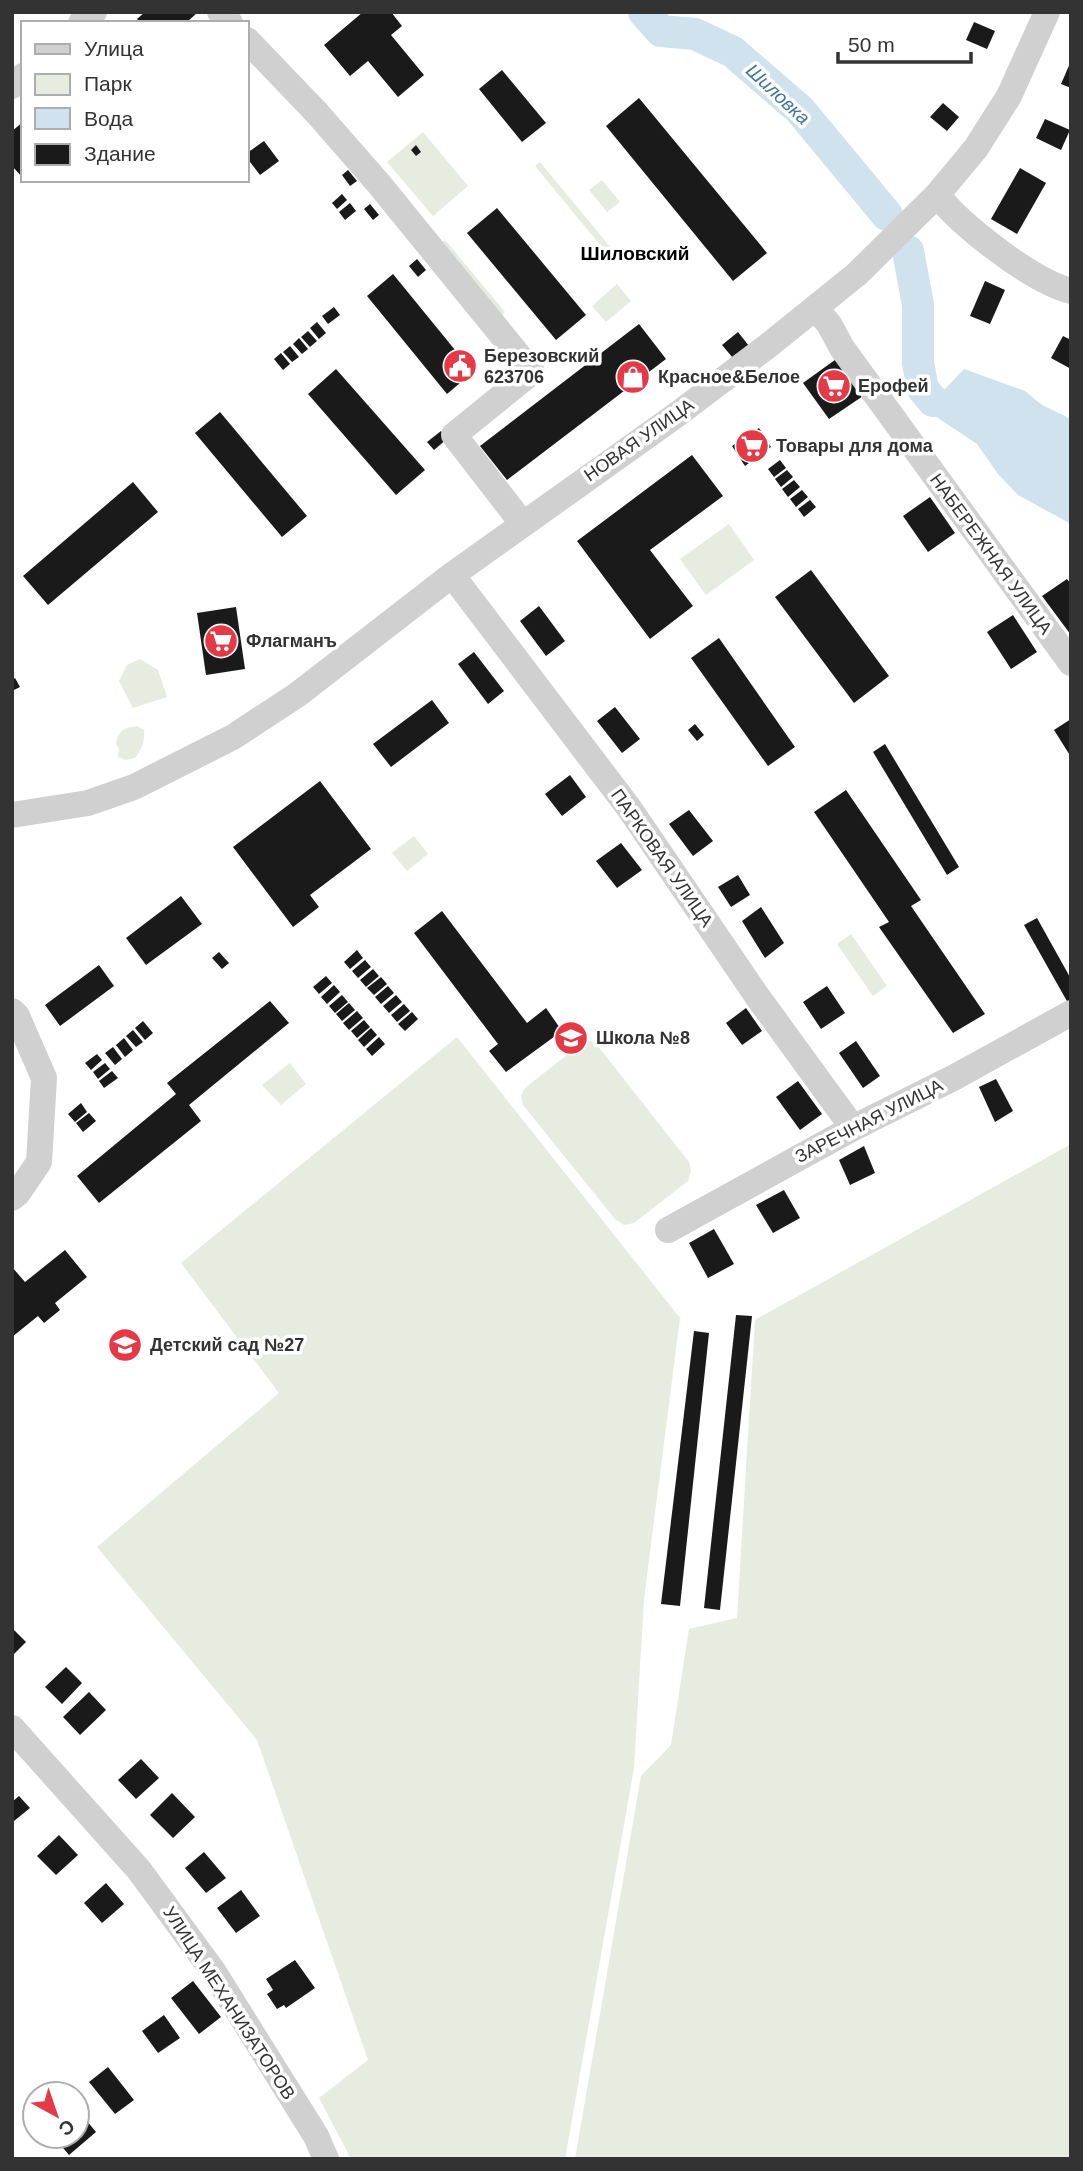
<svg xmlns="http://www.w3.org/2000/svg" width="1083" height="2171" font-family="Helvetica,sans-serif">
  <rect width="100%" height="100%" fill="#fff"/>
  <g fill="#e6ecdf">
    <polygon points="423,132 468,186 433,216 387,162"/>
    <polygon points="540,162 620,259 615,263 535,166"/>
    <polygon points="602,180 620,202 607,212 589,190"/>
    <polygon points="445,240 505,312 500,317 440,244"/>
    <polygon points="617,284 631,301 606,322 592,306"/>
    <polygon points="729,524 754,560 706,595 680,559"/>
    <polygon points="140,659 158,670 167,697 133,708 119,681 127,665"/>
    <path d="M 137,726 L 144,730 C 145,741 142,749 135,758 L 126,760 L 118,757 L 119,749 L 116,744 C 119,730 123,728 137,726 Z"/>
    <polygon points="414,836 428,854 407,871 392,853"/>
    <polygon points="851,934 887,986 873,996 837,944"/>
    <polygon points="457,1037 680,1318 644,1599 634,1768 565,2159 351,2159 319,2098 368,2060 257,1740 97,1547 279,1393 181,1263"/>
    <polygon points="591,1041 597,1045 689,1162 691,1171 688,1181 634,1223 624,1225 615,1219 523,1105 521,1097 524,1089 583,1042"/>
    <polygon points="290,1063 306,1084 281,1105 262,1085"/>
    <polygon points="1071,1144 1071,2159 575,2159 641,1776 671,1745 689,1629 737,1618 755,1320"/>
  </g>
  <polygon fill="#cfe2ee" points="918,363 930,384 945,389 964,369 1025,391 1042,405 1071,419 1071,524 1018,495 998,474 977,444 932,414 908,377"/>
  <g fill="none" stroke-linecap="round" stroke-linejoin="round">
    <g stroke="#cfe2ee" stroke-width="32">
      <polyline points="644,12 661,31 695,34 733,52 800,110 887,215"/>
      <polyline points="908,251 918,305 918,363 923,389 933,401"/>
    </g>
  </g>
  <g fill="#1a1a1a">
    <polygon points="145,12 198,12 186,23 141,23 137,19"/>
    <polygon points="363,12 391,12 402,26 391,35 424,75 398,97 368,61 350,76 324,45"/>
    <polygon points="974,22 995,31 987,49 966,40"/>
    <polygon points="1071,61 1071,88 1061,84"/>
    <polygon points="502,70 546,123 522,142 479,89"/>
    <polygon points="639,98 767,253 733,281 606,126"/>
    <polygon points="943,103 959,117 947,131 930,117"/>
    <polygon points="1045,119 1070,130 1061,150 1036,138"/>
    <polygon points="23,122 23,178 12,166 12,131"/>
    <polygon points="264,141 279,161 260,175 247,158 247,153"/>
    <polygon points="416,145 421,152 416,156 411,150"/>
    <polygon points="1020,168 1046,183 1017,234 991,219"/>
    <polygon points="348,170 357,181 350,186 342,175"/>
    <polygon points="342,194 347,200 337,209 332,203"/>
    <polygon points="350,203 356,211 345,220 339,212"/>
    <polygon points="370,204 379,215 373,220 364,209"/>
    <polygon points="497,208 586,315 556,340 467,233"/>
    <polygon points="417,259 426,270 418,277 409,266"/>
    <polygon points="393,274 473,372 447,394 367,296"/>
    <polygon points="985,281 1005,290 990,324 970,316"/>
    <polygon points="334,307 340,315 328,324 322,316"/>
    <polygon points="317,322 326,333 319,339 310,328"/>
    <polygon points="639,324 666,359 507,480 480,446"/>
    <polygon points="308,331 317,341 310,347 301,337"/>
    <polygon points="738,332 749,346 733,358 722,345"/>
    <polygon points="1063,336 1071,340 1071,369 1051,358"/>
    <polygon points="299,338 308,349 302,354 293,344"/>
    <polygon points="290,346 299,357 292,362 283,352"/>
    <polygon points="281,353 290,364 283,370 274,359"/>
    <polygon points="839,357 866,394 829,419 803,383"/>
    <polygon points="336,369 425,470 396,495 308,394"/>
    <polygon points="220,412 307,516 282,537 195,433"/>
    <polygon points="759,428 771,447 745,466 732,446"/>
    <polygon points="441,431 447,439 434,450 427,442"/>
    <polygon points="692,455 723,496 650,550 693,606 650,639 577,541"/>
    <polygon points="780,460 786,468 774,477 768,469"/>
    <polygon points="787,470 793,477 781,487 775,479"/>
    <polygon points="794,480 800,487 788,497 782,489"/>
    <polygon points="133,482 158,512 48,605 23,576"/>
    <polygon points="802,490 808,497 796,507 790,499"/>
    <polygon points="930,497 955,533 928,552 903,516"/>
    <polygon points="810,500 816,507 804,517 798,509"/>
    <polygon points="811,570 889,676 854,703 775,597"/>
    <polygon points="1067,579 1071,584 1071,635 1042,596"/>
    <polygon points="539,606 565,641 546,656 520,621"/>
    <polygon points="236,607 245,669 206,675 197,613"/>
    <polygon points="1013,615 1037,652 1011,669 987,632"/>
    <polygon points="719,638 795,747 768,766 691,658"/>
    <polygon points="474,652 504,691 488,704 458,664"/>
    <polygon points="15,678 20,687 12,691 12,680"/>
    <polygon points="432,700 449,723 391,767 373,744"/>
    <polygon points="615,707 640,739 622,753 597,721"/>
    <polygon points="1071,719 1071,757 1054,730"/>
    <polygon points="695,724 704,735 697,741 688,730"/>
    <polygon points="885,744 959,867 947,875 873,752"/>
    <polygon points="570,775 586,797 562,816 545,794"/>
    <polygon points="320,781 371,849 310,895 319,907 293,927 233,847"/>
    <polygon points="846,790 921,900 911,906 985,1014 953,1033 879,927 889,922 814,812"/>
    <polygon points="689,810 713,841 693,856 669,824"/>
    <polygon points="621,843 642,870 617,888 596,861"/>
    <polygon points="738,875 750,895 731,907 718,887"/>
    <polygon points="181,896 202,924 146,965 126,938"/>
    <polygon points="761,907 784,943 765,958 742,921"/>
    <polygon points="442,911 527,1023 546,1008 562,1031 506,1072 489,1051 498,1044 414,933"/>
    <polygon points="1037,918 1071,979 1071,1001 1068,1003 1024,925"/>
    <polygon points="357,950 363,958 350,969 344,962"/>
    <polygon points="219,952 229,963 222,969 212,958"/>
    <polygon points="365,960 371,967 358,978 352,971"/>
    <polygon points="99,965 114,986 60,1026 45,1005"/>
    <polygon points="373,969 379,976 366,987 360,980"/>
    <polygon points="326,976 332,983 319,994 313,987"/>
    <polygon points="381,977 387,984 374,995 367,988"/>
    <polygon points="334,985 340,992 327,1004 321,997"/>
    <polygon points="388,986 394,993 381,1004 375,997"/>
    <polygon points="827,986 845,1013 821,1029 803,1002"/>
    <polygon points="342,995 348,1002 335,1013 329,1006"/>
    <polygon points="396,995 402,1002 389,1013 383,1006"/>
    <polygon points="270,1001 289,1023 189,1105 201,1121 99,1203 77,1176 176,1094 167,1083"/>
    <polygon points="349,1003 355,1010 342,1021 336,1014"/>
    <polygon points="404,1004 410,1011 397,1022 391,1015"/>
    <polygon points="746,1008 762,1031 742,1045 726,1023"/>
    <polygon points="357,1011 363,1018 349,1030 343,1023"/>
    <polygon points="412,1012 418,1019 405,1031 398,1024"/>
    <polygon points="364,1020 370,1027 357,1038 351,1031"/>
    <polygon points="143,1021 153,1033 145,1040 135,1028"/>
    <polygon points="371,1028 377,1035 364,1047 358,1040"/>
    <polygon points="133,1030 143,1042 136,1047 126,1036"/>
    <polygon points="379,1037 385,1044 372,1056 366,1049"/>
    <polygon points="124,1038 133,1050 125,1057 116,1045"/>
    <polygon points="856,1041 880,1076 863,1088 839,1053"/>
    <polygon points="113,1047 122,1059 115,1065 105,1053"/>
    <polygon points="97,1054 102,1060 91,1070 85,1063"/>
    <polygon points="105,1063 110,1069 98,1079 93,1072"/>
    <polygon points="112,1071 118,1078 104,1088 99,1081"/>
    <polygon points="996,1079 1013,1111 995,1122 979,1087"/>
    <polygon points="798,1081 822,1114 800,1130 776,1097"/>
    <polygon points="81,1103 87,1112 75,1122 68,1114"/>
    <polygon points="89,1113 96,1121 83,1132 76,1123"/>
    <polygon points="864,1146 875,1173 850,1185 839,1160"/>
    <polygon points="784,1190 800,1218 773,1233 756,1205"/>
    <polygon points="714,1229 734,1264 708,1278 689,1243"/>
    <polygon points="65,1250 87,1277 55,1303 60,1310 44,1323 38,1316 12,1337 12,1267 25,1282"/>
    <polygon points="736,1315 752,1316 720,1610 704,1608"/>
    <polygon points="694,1331 709,1333 680,1606 661,1604"/>
    <polygon points="12,1628 26,1642 12,1656"/>
    <polygon points="66,1667 82,1683 62,1704 45,1687"/>
    <polygon points="89,1692 106,1710 80,1735 63,1717"/>
    <polygon points="141,1759 159,1778 136,1799 118,1780"/>
    <polygon points="172,1793 195,1817 173,1838 150,1815"/>
    <polygon points="19,1796 30,1808 14,1821 12,1819 12,1802"/>
    <polygon points="59,1835 78,1855 56,1875 37,1856"/>
    <polygon points="204,1852 226,1878 206,1893 185,1868"/>
    <polygon points="106,1883 124,1904 102,1923 84,1903"/>
    <polygon points="241,1890 260,1916 236,1933 217,1908"/>
    <polygon points="295,1960 315,1988 286,2008 284,2005 277,2009 267,1994 273,1990 266,1979"/>
    <polygon points="193,1981 221,2017 199,2034 171,1998"/>
    <polygon points="164,2015 180,2038 158,2053 142,2031"/>
    <polygon points="108,2067 134,2100 115,2114 89,2082"/>
    <polygon points="77,2109 96,2132 69,2155 53,2136 77,2136"/>
  </g>
  <g fill="none" stroke-linecap="round" stroke-linejoin="round">
    <g stroke="#d0d0d0" stroke-width="26">
      <polyline points="220,12 230,23"/>
      <polyline points="81,23 94,12"/>
      <polyline points="247,40 317,113 379,184 532,372 454,435 522,523"/>
      <polyline points="12,86 23,76"/>
      <path d="M 937,195 C 963,227 1032,281 1071,291"/>
      <polyline points="815,308 829,324 842,348 1071,663"/>
      <polyline points="452,575 629,808 757,996 853,1128"/>
      <polyline points="12,815 88,803 134,787 233,737 297,695 452,575 675,416 769,345 857,274 937,195 976,148 1009,96 1047,12"/>
      <polyline points="12,1011 17,1016 44,1078 39,1162 18,1193 12,1198"/>
      <polyline points="668,1230 853,1128 955,1077 1071,1013"/>
      <polyline points="12,1728 139,1870 213,1971 316,2136 326,2159"/>
    </g>
  </g>
  <defs>
    <g id="civic-disc" transform="scale(1.75)"><circle r="9.5" fill="#e63946" stroke="#fff"/><path d="M-.6-6.5H3V-4.5H.6V-3L4-1V1h2V6H-6V1h2V-1L-.6-3ZM-1.2 2.5V6h2.4V2.5Z" fill="#fff"/></g>
    <g id="shop-disc" transform="scale(1.75)"><circle r="9.5" fill="#e63946" stroke="#fff"/><path d="M-5-2.5h2.3a2.7 3.5 0 0 1 5.4 0H5L5.5 6h-11ZM-1.5-2.5h3a1.5 2.3 0 0 0-3 0Z" fill="#fff"/></g>
    <g id="supermarket-disc" transform="scale(1.75)"><circle r="9.5" fill="#e63946" stroke="#fff"/><path d="M-6-5.5h2.5l.6 2H6L4.5 2H-2.5L-4.4-4H-6ZM-1.5 3.2a1.3 1.3 0 1 0 .1 0ZM3 3.2a1.3 1.3 0 1 0 .1 0Z" fill="#fff"/></g>
    <g id="school-disc" transform="scale(1.75)"><circle r="9.5" fill="#e63946" stroke="#fff"/><path d="M0-5L7-2L0 1L-7-2ZM-4 1L0 2.5L4 1V4Q0 6-4 4Z" fill="#fff"/></g>
  </defs>
  <g fill-rule="evenodd">
    <use href="#civic-disc" x="460" y="366"/>
    <use href="#shop-disc" x="633" y="377"/>
    <use href="#supermarket-disc" x="834" y="386"/>
    <use href="#supermarket-disc" x="752" y="446"/>
    <use href="#supermarket-disc" x="221" y="641"/>
    <use href="#school-disc" x="571" y="1038"/>
    <use href="#school-disc" x="125" y="1345"/>
  </g>
  <g text-anchor="middle" dominant-baseline="central" stroke-width="7" stroke-linejoin="round" paint-order="stroke">
    <g font-size="18" font-weight="bold" fill="#333" stroke="#fff" text-anchor="start">
      <text x="484" y="356">Березовский<tspan x="484" dy="21">623706</tspan></text>
      <text x="658" y="377">Красное&amp;Белое</text>
      <text x="858" y="386">Ерофей</text>
      <text x="776" y="446">Товары для дома</text>
      <text x="246" y="641">Флагманъ</text>
      <text x="596" y="1038">Школа №8</text>
      <text x="150" y="1345">Детский сад №27</text>
    </g>
    <g font-size="18" fill="#333" stroke="#fff">
      <text transform="translate(639 440) rotate(-35)">НОВАЯ УЛИЦА</text>
      <text transform="translate(991 554) rotate(54)">НАБЕРЕЖНАЯ УЛИЦА</text>
      <text transform="translate(662 858) rotate(55)">ПАРКОВАЯ УЛИЦА</text>
      <text transform="translate(869 1121) rotate(-27)">ЗАРЕЧНАЯ УЛИЦА</text>
      <text transform="translate(229 2003) rotate(57)">УЛИЦА МЕХАНИЗАТОРОВ</text>
    </g>
    <g font-size="19" font-style="italic" fill="#3f7597" stroke="#fff">
      <text transform="translate(778 94) rotate(43)">Шиловка</text>
    </g>
    <g font-size="19" font-weight="bold" fill="#000" stroke="#fff">
      <text x="635" y="253">Шиловский</text>
    </g>
  </g>
  <rect width="1083" height="2171" fill="none" stroke="#333333" stroke-width="28"/>
  <rect x="21" y="21" width="228" height="161" fill="#ffffff" stroke="#adadad" stroke-width="2"/>
  <rect x="35" y="44" width="35" height="10" fill="#d0d0d0" stroke="#adadad" stroke-width="2"/>
  <text x="84" y="56" font-size="21" fill="#333333">Улица</text>
  <rect x="35" y="74" width="35" height="21" fill="#e6ecdf" stroke="#adadad" stroke-width="2"/>
  <text x="84" y="91" font-size="21" fill="#333333">Парк</text>
  <rect x="35" y="108" width="35" height="21" fill="#cfe2ee" stroke="#adadad" stroke-width="2"/>
  <text x="84" y="126" font-size="21" fill="#333333">Вода</text>
  <rect x="35" y="144" width="35" height="21" fill="#1a1a1a" stroke="#adadad" stroke-width="2"/>
  <text x="84" y="161" font-size="21" fill="#333333">Здание</text>
  <g transform="translate(56 2115) rotate(140)"><circle r="33" fill="#ffffff" stroke="#adadad" stroke-width="2"/>
  <path d="M0-5L12 26L0 18L-12 26Z" fill="#e63946"/>
  <text y="-10" font-size="19" font-weight="bold" text-anchor="middle" fill="#333333">С</text>
  </g>
  <path d="M838 52v10h133v-10" fill="none" stroke="#333333" stroke-width="3.5"/>
  <text x="848" y="52" font-size="21" fill="#333333" stroke="#ffffff" stroke-width="5" paint-order="stroke">50 m</text>
</svg>
